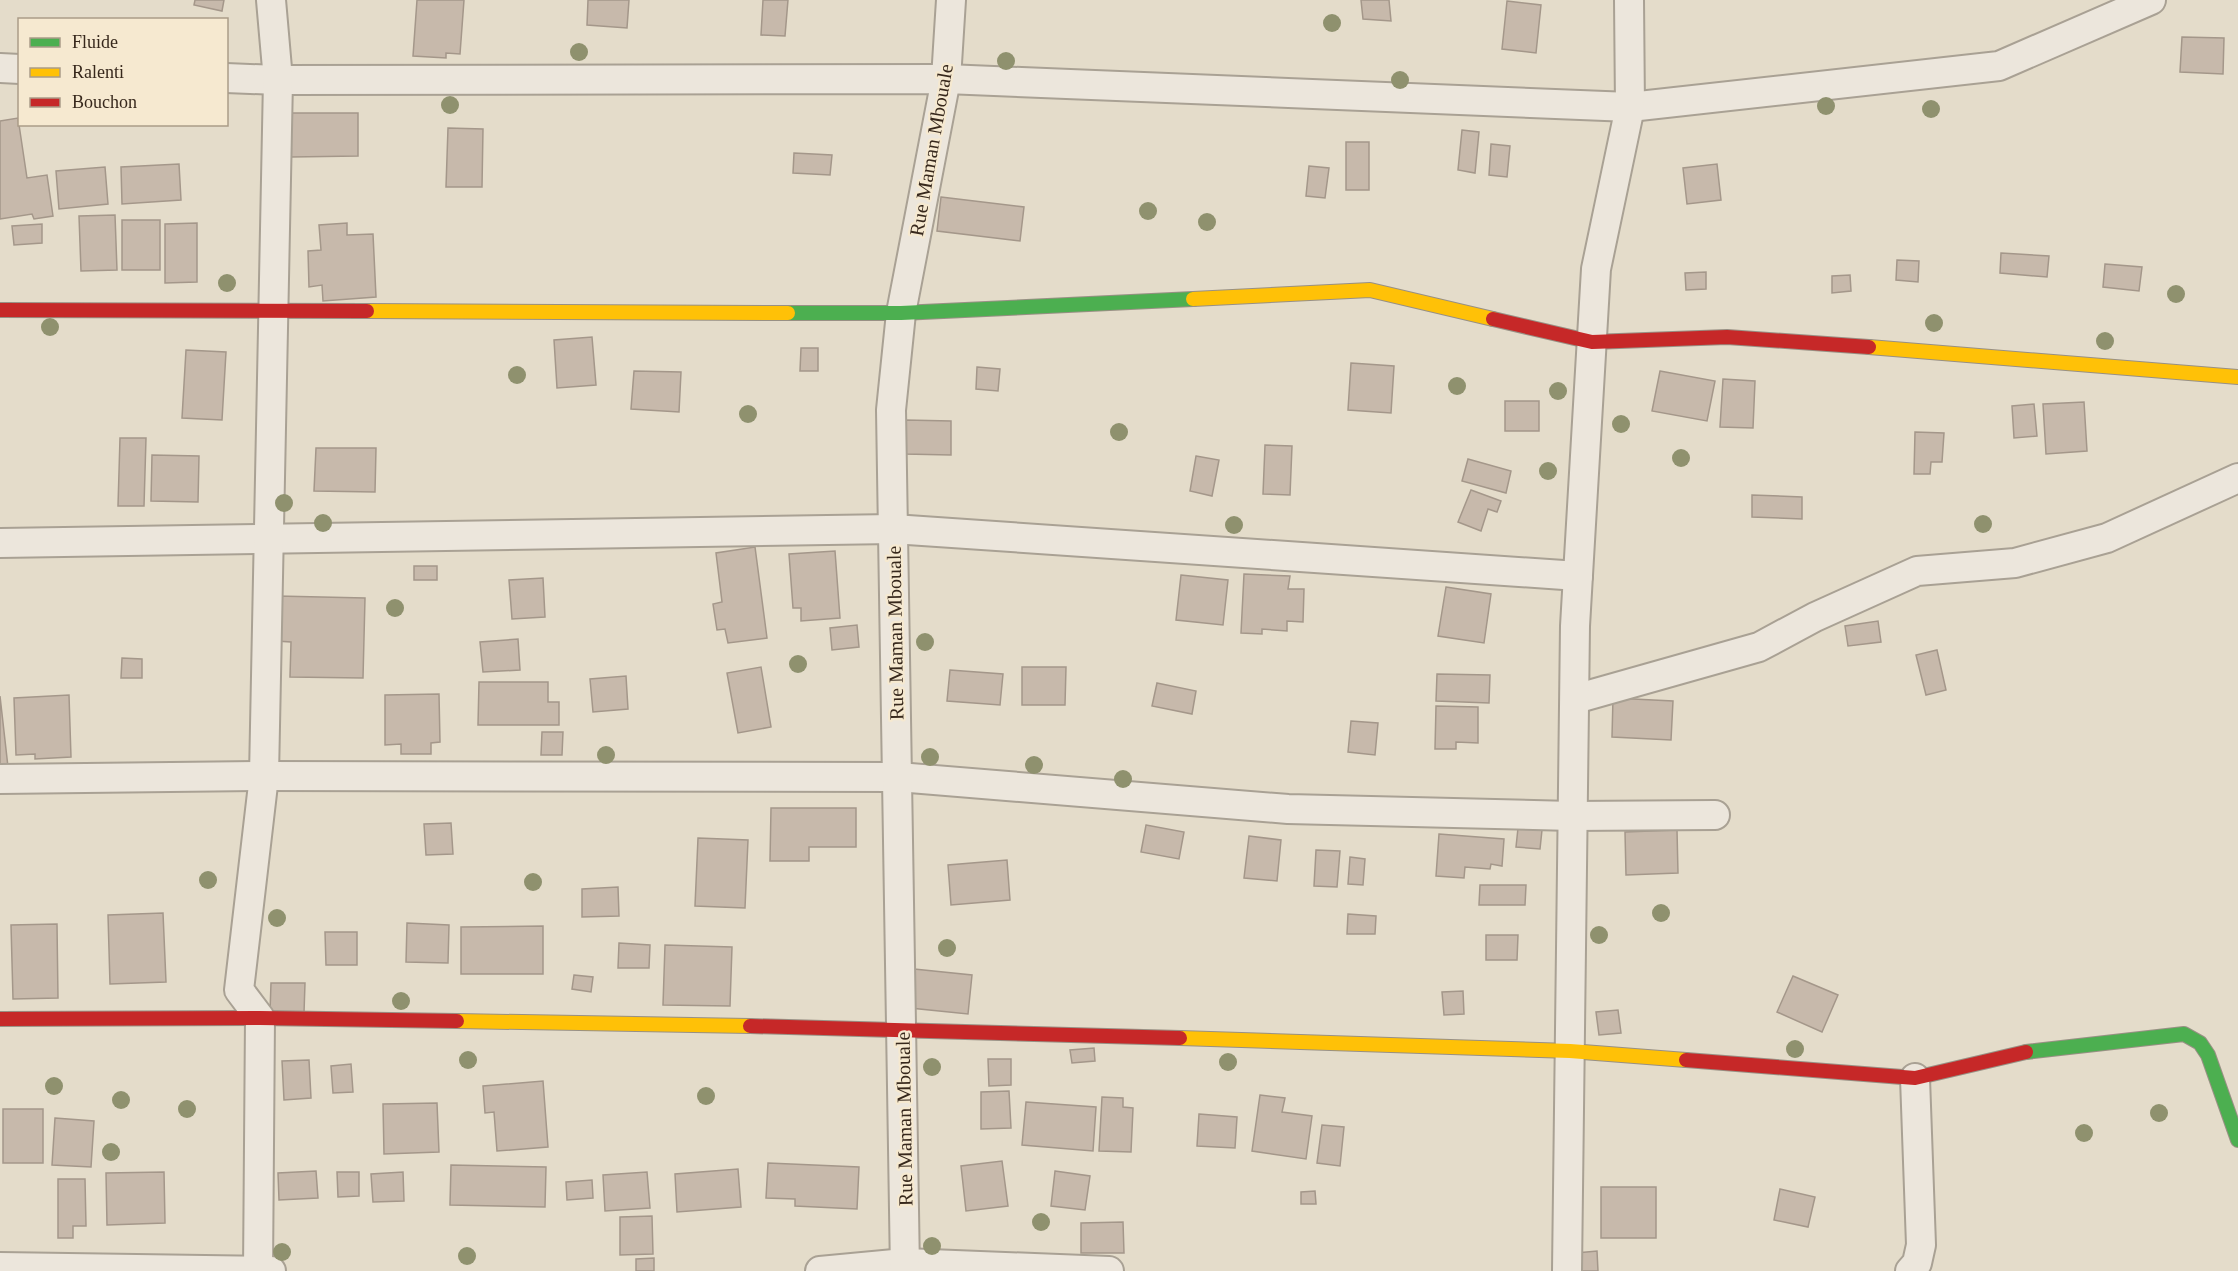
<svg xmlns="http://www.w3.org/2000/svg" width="2238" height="1271" font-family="'Times New Roman',serif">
  <rect width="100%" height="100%" fill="#e4dcca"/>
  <g fill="#c7b9ab" stroke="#a4978a" stroke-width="1.5">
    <polygon points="195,0 224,0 222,11 194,5"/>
    <polygon points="417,0 464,0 460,54 446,53 446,58 413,56"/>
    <polygon points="588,0 629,0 627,28 587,25"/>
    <polygon points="763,0 788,0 785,36 761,35"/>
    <polygon points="1361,0 1389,0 1391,21 1363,19"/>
    <polygon points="1507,1 1541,5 1536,53 1502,49"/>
    <polygon points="2182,37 2224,38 2223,74 2180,72"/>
    <polygon points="290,113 358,113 358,156 291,157"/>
    <polygon points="18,118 27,178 47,175 53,216 34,219 32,214 0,219 0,121"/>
    <polygon points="448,128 483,129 482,187 446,187"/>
    <polygon points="1462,130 1479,132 1475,173 1458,170"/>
    <rect x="1346" y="142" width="23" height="48"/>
    <polygon points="1491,144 1510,146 1507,177 1489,175"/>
    <polygon points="794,153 832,155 830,175 793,173"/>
    <polygon points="179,164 181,200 122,204 121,167"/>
    <polygon points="1717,164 1721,200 1687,204 1683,168"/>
    <polygon points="1309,166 1329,168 1325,198 1306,196"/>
    <polygon points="105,167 108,204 59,209 56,171"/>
    <polygon points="941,197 1024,207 1020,241 937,231"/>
    <polygon points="115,215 117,270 81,271 79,216"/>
    <rect x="122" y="220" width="38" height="50"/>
    <polygon points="197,223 197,282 165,283 165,224"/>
    <polygon points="347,223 347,235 373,234 376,297 323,301 322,285 309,287 308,251 321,250 319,225"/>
    <polygon points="42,224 42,243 14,245 12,226"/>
    <polygon points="2001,253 2049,256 2047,277 2000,273"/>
    <polygon points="1897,260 1919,261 1918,282 1896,280"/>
    <polygon points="2105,264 2142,267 2139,291 2103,287"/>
    <polygon points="1706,272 1706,289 1686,290 1685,273"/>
    <polygon points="1850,275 1851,291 1832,293 1832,276"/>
    <polygon points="592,337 596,385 557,388 554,340"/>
    <polygon points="801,348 818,348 818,371 800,371"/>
    <polygon points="186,350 226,352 222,420 182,418"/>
    <polygon points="1351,363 1394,366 1391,413 1348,410"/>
    <polygon points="977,367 1000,369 998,391 976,389"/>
    <polygon points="634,371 681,372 679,412 631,409"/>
    <polygon points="1660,371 1715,381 1707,421 1652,411"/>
    <polygon points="1723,379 1755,381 1753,428 1720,427"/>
    <rect x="1505" y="401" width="34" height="30"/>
    <polygon points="2084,402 2087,451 2046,454 2043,404"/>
    <polygon points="2034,404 2037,436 2014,438 2012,406"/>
    <polygon points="905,420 951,421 951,455 904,454"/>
    <polygon points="1915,432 1944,433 1942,462 1931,462 1930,474 1914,474"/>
    <polygon points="120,438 146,438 144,506 118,506"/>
    <polygon points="1265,445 1292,446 1290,495 1263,494"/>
    <polygon points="316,448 376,448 375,492 314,491"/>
    <polygon points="152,455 199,456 198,502 151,501"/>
    <polygon points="1196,456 1219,460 1212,496 1190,491"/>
    <polygon points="1468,459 1511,471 1506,493 1462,481"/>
    <polygon points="1471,490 1501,501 1497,512 1488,509 1481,531 1458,522"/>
    <polygon points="1752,495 1802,497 1802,519 1752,517"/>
    <polygon points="755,547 767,638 728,643 725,629 717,630 713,604 722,602 716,553"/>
    <polygon points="835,551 840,618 801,621 801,608 793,608 789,554"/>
    <rect x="414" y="566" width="23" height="14"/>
    <polygon points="1244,574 1290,576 1288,589 1304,589 1303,622 1287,621 1287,631 1262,629 1262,634 1241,633"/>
    <polygon points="1181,575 1228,580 1223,625 1176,620"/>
    <polygon points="543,578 545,617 512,619 509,580"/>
    <polygon points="1446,587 1491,594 1484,643 1438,636"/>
    <polygon points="277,596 365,598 363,678 290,677 291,642 276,641"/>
    <polygon points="1878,621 1881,642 1848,646 1845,626"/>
    <polygon points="857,625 859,647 832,650 830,628"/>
    <polygon points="518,639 520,670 483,672 480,642"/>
    <polygon points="1937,650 1946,690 1926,695 1916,655"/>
    <polygon points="122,658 142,659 142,678 121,678"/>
    <polygon points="761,667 771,727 738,733 727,673"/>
    <polygon points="1022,667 1066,667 1065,705 1022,705"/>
    <polygon points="950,670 1003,674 1000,705 947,701"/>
    <polygon points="1437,674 1490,675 1489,703 1436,701"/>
    <polygon points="626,676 628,709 593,712 590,679"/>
    <polygon points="479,682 548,682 548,702 559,702 559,725 478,725"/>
    <polygon points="1157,683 1196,691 1192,714 1152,706"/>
    <polygon points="439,694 440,742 431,743 431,754 401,754 401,744 385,745 385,695"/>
    <polygon points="69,695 71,757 35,759 35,754 16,755 14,698"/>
    <polygon points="0,696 8,767 0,767"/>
    <polygon points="1613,698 1673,701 1671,740 1612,737"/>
    <polygon points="1436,706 1478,707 1478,743 1456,742 1456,749 1435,749"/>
    <polygon points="1351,721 1378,723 1375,755 1348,752"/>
    <polygon points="542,732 563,732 562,755 541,755"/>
    <polygon points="771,808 856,808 856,847 809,847 809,861 770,861"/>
    <polygon points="451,823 453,854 426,855 424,824"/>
    <polygon points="1146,825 1184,832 1179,859 1141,852"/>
    <polygon points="1518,828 1542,830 1540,849 1516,847"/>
    <polygon points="1677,830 1678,873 1626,875 1625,832"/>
    <polygon points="1439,834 1504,839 1502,866 1491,864 1490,869 1465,867 1464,878 1436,876"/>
    <polygon points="1249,836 1281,840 1277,881 1244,878"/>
    <polygon points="698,838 748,840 745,908 695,906"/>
    <polygon points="1316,850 1340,851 1337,887 1314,886"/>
    <polygon points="1350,857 1365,859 1363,885 1348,884"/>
    <polygon points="1007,860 1010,900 951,905 948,865"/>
    <polygon points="1480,885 1526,885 1525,905 1479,905"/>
    <polygon points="618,887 619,916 582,917 582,889"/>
    <polygon points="163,913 166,982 110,984 108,915"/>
    <polygon points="1348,914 1376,916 1375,934 1347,934"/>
    <polygon points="407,923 449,925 448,963 406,962"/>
    <polygon points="57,924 58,998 13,999 11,925"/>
    <polygon points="543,926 543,974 461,974 461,927"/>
    <polygon points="325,932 357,932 357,965 326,965"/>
    <polygon points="1486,935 1518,935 1517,960 1486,960"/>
    <polygon points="619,943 650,945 649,968 618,968"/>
    <polygon points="665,945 732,947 730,1006 663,1005"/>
    <polygon points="914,969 972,975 968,1014 910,1008"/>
    <polygon points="574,975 593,977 591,992 572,989"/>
    <polygon points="1793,976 1838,995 1822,1032 1777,1012"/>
    <polygon points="271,983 305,983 304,1013 270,1012"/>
    <polygon points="1463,991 1464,1014 1444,1015 1442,992"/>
    <polygon points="1618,1010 1621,1033 1599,1035 1596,1012"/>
    <polygon points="1094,1048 1095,1061 1072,1063 1070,1050"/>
    <polygon points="988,1059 1011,1059 1011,1085 989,1086"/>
    <polygon points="309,1060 311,1098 284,1100 282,1061"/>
    <polygon points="351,1064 353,1092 333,1093 331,1066"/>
    <polygon points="543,1081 548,1147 497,1151 494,1112 485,1113 483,1086"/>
    <polygon points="1009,1091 1011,1128 981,1129 981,1092"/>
    <polygon points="1260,1095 1285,1098 1282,1112 1312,1116 1306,1159 1252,1151"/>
    <polygon points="1102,1097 1123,1098 1123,1107 1133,1108 1131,1152 1099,1151"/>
    <polygon points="1026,1102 1096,1107 1093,1151 1022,1145"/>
    <polygon points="437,1103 439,1152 384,1154 383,1104"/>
    <rect x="3" y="1109" width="40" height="54"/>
    <polygon points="1199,1114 1237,1117 1235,1148 1197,1146"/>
    <polygon points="55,1118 94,1121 91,1167 52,1165"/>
    <polygon points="1322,1125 1344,1127 1340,1166 1317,1163"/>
    <polygon points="1002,1161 1008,1206 966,1211 961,1166"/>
    <polygon points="768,1163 859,1167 857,1209 795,1206 795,1199 766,1198"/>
    <polygon points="451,1165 546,1167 545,1207 450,1205"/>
    <polygon points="738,1169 741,1207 677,1212 675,1174"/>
    <polygon points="316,1171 318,1198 279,1200 278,1173"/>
    <polygon points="1055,1171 1090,1176 1085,1210 1051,1206"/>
    <polygon points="164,1172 165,1223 107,1225 106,1173"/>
    <polygon points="337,1172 359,1172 359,1196 338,1197"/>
    <polygon points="403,1172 404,1201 373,1202 371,1174"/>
    <polygon points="647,1172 650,1208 605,1211 603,1175"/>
    <polygon points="58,1179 85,1179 86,1226 73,1226 73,1238 58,1238"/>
    <polygon points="592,1180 593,1198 567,1200 566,1182"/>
    <rect x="1601" y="1187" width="55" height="51"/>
    <polygon points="1780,1189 1815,1197 1808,1227 1774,1220"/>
    <polygon points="1315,1191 1316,1204 1301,1204 1301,1192"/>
    <polygon points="652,1216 653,1254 620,1255 620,1217"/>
    <polygon points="1123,1222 1124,1253 1081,1253 1081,1223"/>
    <polygon points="1597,1251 1598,1271 1577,1271 1576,1253"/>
    <polygon points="654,1258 654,1271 636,1271 636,1259"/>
  </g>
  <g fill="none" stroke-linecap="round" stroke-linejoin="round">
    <g stroke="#a9a194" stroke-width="32">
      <g id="street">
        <polyline points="0,68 20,69"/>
        <polyline points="226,78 278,80 946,79 1630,107 1999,66 2151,0"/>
        <polyline points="0,543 893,529 1578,576"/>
        <polyline points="1575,699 1759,647 1815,617 1917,571 2015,563 2107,538 2238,478"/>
        <polyline points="0,779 264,776 898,777 1288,809 1572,816 1715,815"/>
        <polyline points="0,1267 271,1271"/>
        <polyline points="258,1271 260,1018 239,990 264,776 278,80 271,0"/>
        <polyline points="820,1271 905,1263 1109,1271"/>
        <polyline points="905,1271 891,410 901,313 946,79 951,0"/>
        <polyline points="1567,1271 1575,626 1596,269 1630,107 1629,0"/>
        <polyline points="1910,1271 1917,1263 1921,1245 1915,1078"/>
      </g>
    </g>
    <g stroke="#989084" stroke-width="16">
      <g id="fast">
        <polyline points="788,313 901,313 1193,299"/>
        <polyline points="2026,1052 2184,1034 2200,1043 2208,1055 2238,1140"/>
      </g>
    </g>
    <g stroke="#989084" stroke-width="16">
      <g id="slow">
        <polyline points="1193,299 1370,290 1493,319"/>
        <polyline points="367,311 788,313"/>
        <polyline points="1869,347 2238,377"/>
        <polyline points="457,1021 750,1026"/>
        <polyline points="1180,1038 1570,1051 1686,1060"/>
      </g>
    </g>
    <g stroke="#989084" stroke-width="16">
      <g id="jam">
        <polyline points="0,310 367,311"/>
        <polyline points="1493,319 1592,342 1727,337 1869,347"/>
        <polyline points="0,1019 260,1018 457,1021"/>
        <polyline points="750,1026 1180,1038"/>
        <polyline points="1686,1060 1915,1078 2026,1052"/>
      </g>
    </g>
    <use href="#street" stroke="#ece6dc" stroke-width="28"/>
    <use href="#fast" stroke="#4caf50" stroke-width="14"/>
    <use href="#slow" stroke="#ffc107" stroke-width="14"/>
    <use href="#jam" stroke="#c62828" stroke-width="14"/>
  </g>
  <g fill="#8f916e">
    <circle cx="1332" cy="23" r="9"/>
    <circle cx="579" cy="52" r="9"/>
    <circle cx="1006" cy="61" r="9"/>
    <circle cx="1400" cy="80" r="9"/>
    <circle cx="450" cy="105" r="9"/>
    <circle cx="1826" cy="106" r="9"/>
    <circle cx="1931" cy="109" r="9"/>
    <circle cx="1148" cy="211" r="9"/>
    <circle cx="1207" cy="222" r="9"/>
    <circle cx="227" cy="283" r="9"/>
    <circle cx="2176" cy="294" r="9"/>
    <circle cx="1934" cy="323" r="9"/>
    <circle cx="50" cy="327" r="9"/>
    <circle cx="2105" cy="341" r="9"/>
    <circle cx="517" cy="375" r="9"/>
    <circle cx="1457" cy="386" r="9"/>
    <circle cx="1558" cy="391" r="9"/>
    <circle cx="748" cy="414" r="9"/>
    <circle cx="1621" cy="424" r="9"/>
    <circle cx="1119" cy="432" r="9"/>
    <circle cx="1681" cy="458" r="9"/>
    <circle cx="1548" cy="471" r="9"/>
    <circle cx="284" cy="503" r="9"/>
    <circle cx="323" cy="523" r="9"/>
    <circle cx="1983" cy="524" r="9"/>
    <circle cx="1234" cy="525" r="9"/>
    <circle cx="395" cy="608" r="9"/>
    <circle cx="925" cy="642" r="9"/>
    <circle cx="798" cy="664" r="9"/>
    <circle cx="606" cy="755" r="9"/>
    <circle cx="930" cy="757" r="9"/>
    <circle cx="1034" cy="765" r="9"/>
    <circle cx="1123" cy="779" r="9"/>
    <circle cx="208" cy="880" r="9"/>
    <circle cx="533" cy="882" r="9"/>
    <circle cx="1661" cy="913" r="9"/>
    <circle cx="277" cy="918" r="9"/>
    <circle cx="1599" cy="935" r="9"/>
    <circle cx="947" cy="948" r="9"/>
    <circle cx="401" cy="1001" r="9"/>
    <circle cx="1795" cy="1049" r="9"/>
    <circle cx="468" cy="1060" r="9"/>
    <circle cx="1228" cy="1062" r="9"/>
    <circle cx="932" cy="1067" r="9"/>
    <circle cx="54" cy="1086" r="9"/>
    <circle cx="706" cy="1096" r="9"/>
    <circle cx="121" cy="1100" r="9"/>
    <circle cx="187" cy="1109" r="9"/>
    <circle cx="2159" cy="1113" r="9"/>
    <circle cx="2084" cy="1133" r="9"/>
    <circle cx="111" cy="1152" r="9"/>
    <circle cx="1041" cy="1222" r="9"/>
    <circle cx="932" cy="1246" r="9"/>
    <circle cx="282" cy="1252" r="9"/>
    <circle cx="467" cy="1256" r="9"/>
  </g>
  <g text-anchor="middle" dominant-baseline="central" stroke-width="4.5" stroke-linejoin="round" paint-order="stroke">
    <g font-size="20" fill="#37281c" stroke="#f6e9d0">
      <text transform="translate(931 150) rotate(-80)">Rue Maman Mbouale</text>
      <text transform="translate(895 633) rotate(-91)">Rue Maman Mbouale</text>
      <text transform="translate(904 1119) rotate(-91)">Rue Maman Mbouale</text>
    </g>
  </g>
  <rect x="18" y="18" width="210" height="108" fill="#f6e9d0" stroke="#aa9c88" stroke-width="1.5"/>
  <rect x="30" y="38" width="30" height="9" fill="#4caf50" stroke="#aa9c88" stroke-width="1.5"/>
  <text x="72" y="48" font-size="18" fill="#37281c">Fluide</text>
  <rect x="30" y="68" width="30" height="9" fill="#ffc107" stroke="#aa9c88" stroke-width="1.5"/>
  <text x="72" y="78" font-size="18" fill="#37281c">Ralenti</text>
  <rect x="30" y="98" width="30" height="9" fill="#c62828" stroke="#aa9c88" stroke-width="1.5"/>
  <text x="72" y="108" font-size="18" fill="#37281c">Bouchon</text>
</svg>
